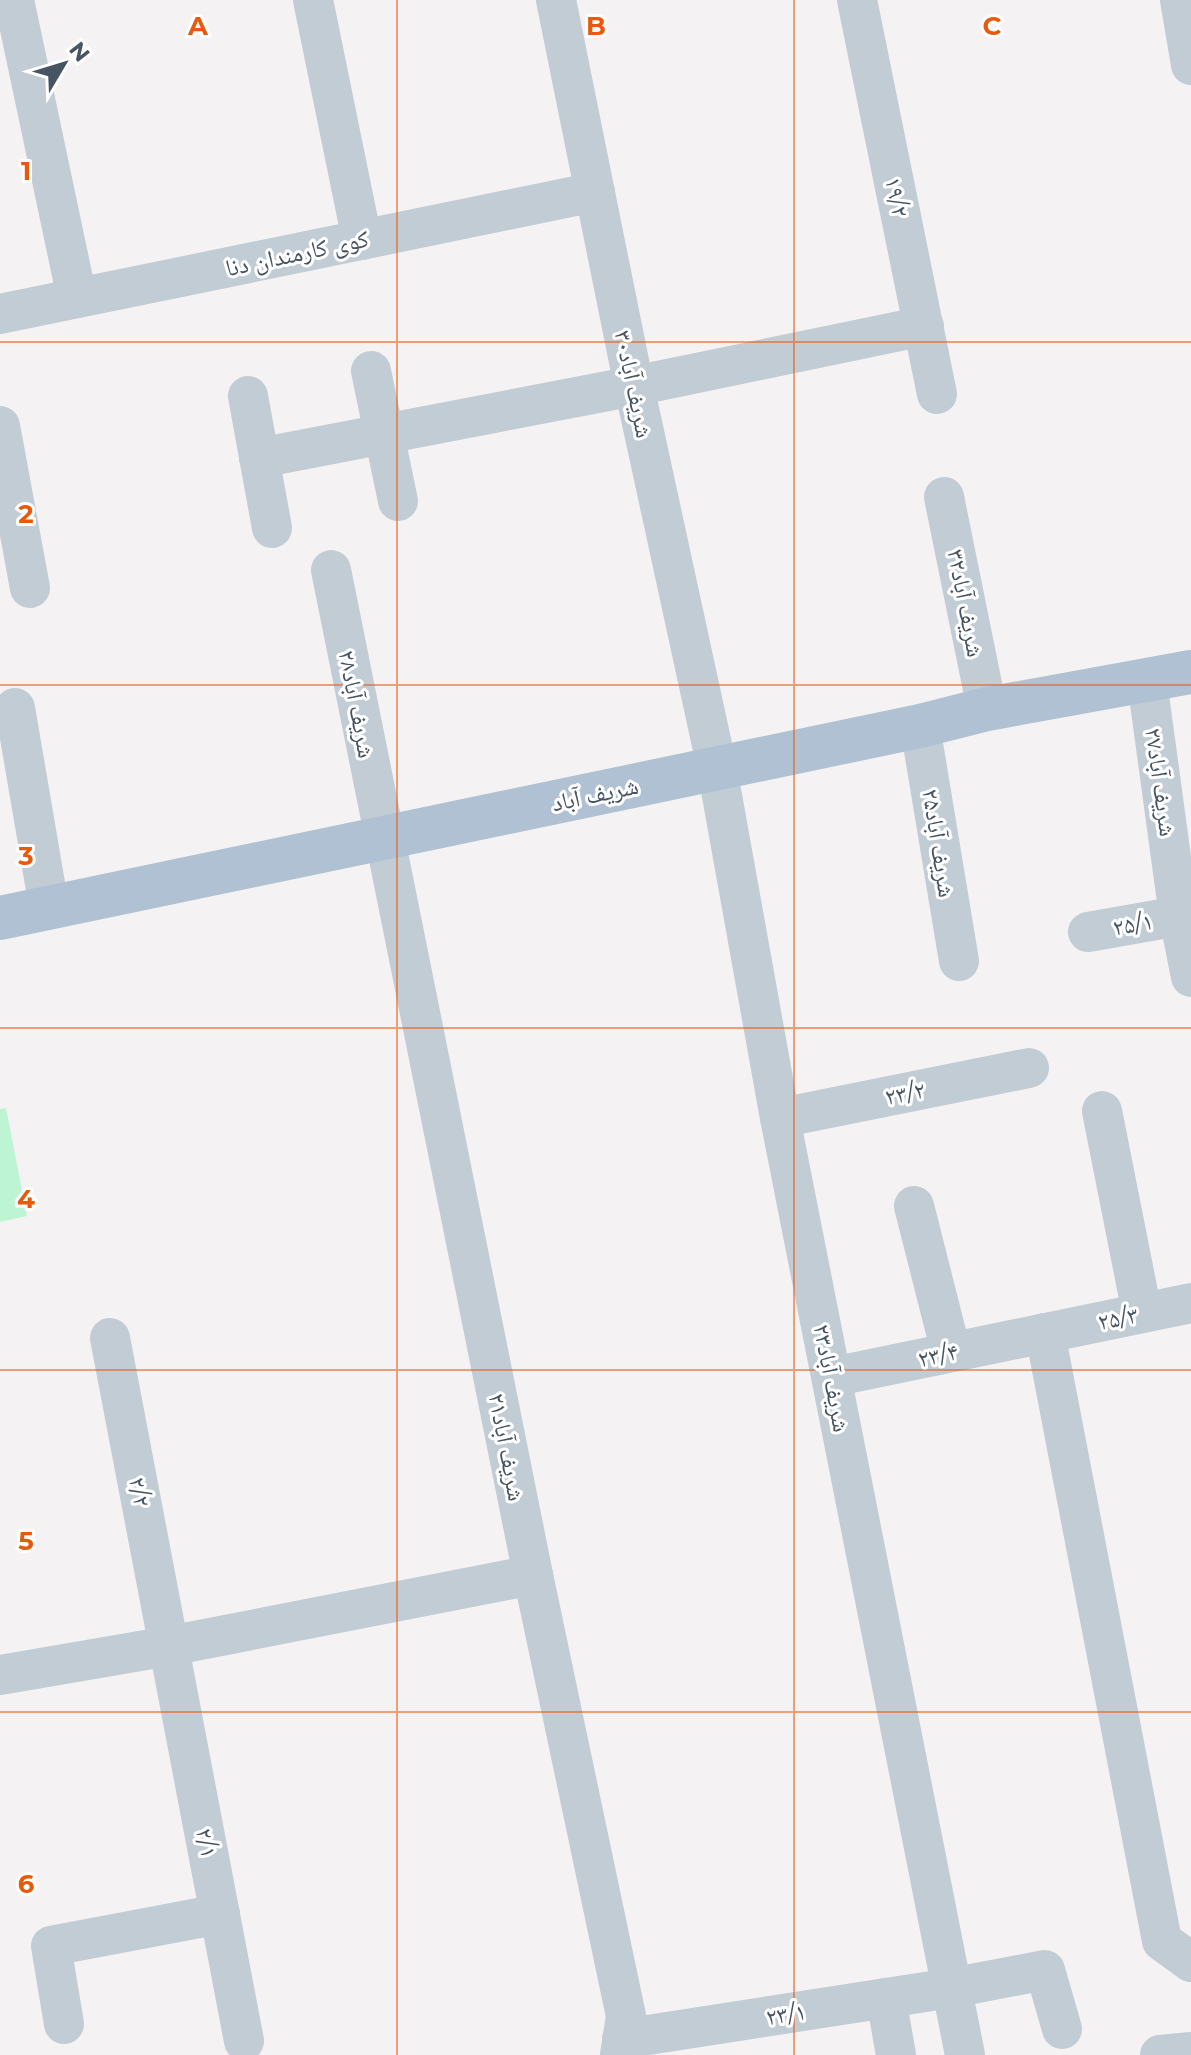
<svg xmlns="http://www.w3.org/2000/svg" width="1191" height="2055" font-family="Montserrat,'Noto Naskh Arabic',sans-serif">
  <rect width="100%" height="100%" fill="#f4f2f2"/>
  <polygon fill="#bdf5d4" points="6,1108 27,1216 0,1222 0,1109"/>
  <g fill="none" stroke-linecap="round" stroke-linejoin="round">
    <g stroke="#c2ccd5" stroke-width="40">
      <polyline points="14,0 77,298"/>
      <polyline points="313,0 362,240"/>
      <polyline points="556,0 634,386 717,768 780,1118 965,2055"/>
      <polyline points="857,0 937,394"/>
      <polyline points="1180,0 1191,65"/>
      <polyline points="0,314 595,192"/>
      <polyline points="371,371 398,501"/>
      <polyline points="248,396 272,528"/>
      <polyline points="0,426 30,588"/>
      <polyline points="259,458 634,386 924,326"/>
      <polyline points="944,497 987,709"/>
      <polyline points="331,570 533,1575 626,2016 620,2055"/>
      <polyline points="1147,681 1179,916 1191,977"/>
      <polyline points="15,708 49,907"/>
      <polyline points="920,726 959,961"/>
      <polyline points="1088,932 1179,916"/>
      <polyline points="1102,1111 1142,1313"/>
      <polyline points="780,1118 1029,1068"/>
      <polyline points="914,1206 951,1352"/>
      <polyline points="1045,1333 1162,1941 1191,1962"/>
      <polyline points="110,1338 244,2041"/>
      <polyline points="832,1377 1191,1303"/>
      <polyline points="0,1675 169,1646 533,1575"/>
      <polyline points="886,1998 896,2055"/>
      <polyline points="64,2024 51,1946 220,1914"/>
      <polyline points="622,2039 951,1988 1045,1970 1062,2029"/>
      <polyline points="1160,2055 1191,2052"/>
    </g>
    <polyline stroke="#afc1d3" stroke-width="44" points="0,918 920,726 987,709 1191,672"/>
  </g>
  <path fill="none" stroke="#e8590c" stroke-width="2" stroke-opacity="0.55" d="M 397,0 L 397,2055M 794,0 L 794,2055M 0,342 L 1191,342M 0,685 L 1191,685M 0,1028 L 1191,1028M 0,1370 L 1191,1370M 0,1712 L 1191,1712"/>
  <g text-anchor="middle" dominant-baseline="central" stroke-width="6" stroke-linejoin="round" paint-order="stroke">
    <g font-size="24" fill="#475562" stroke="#fff">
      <text transform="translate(897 197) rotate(78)">۱۹/۲</text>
      <text transform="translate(297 253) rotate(-12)">کوی کارمندان دنا</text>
      <text transform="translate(634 384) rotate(78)">شریف آباد۳۰</text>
      <text transform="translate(966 603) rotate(79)">شریف آباد۳۲</text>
      <text transform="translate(357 704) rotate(79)">شریف آباد۲۸</text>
      <text transform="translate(1161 782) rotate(82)">شریف آباد۲۷</text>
      <text transform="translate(595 794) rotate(-12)">شریف آباد</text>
      <text transform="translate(939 843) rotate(81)">شریف آباد۲۵</text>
      <text transform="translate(1133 924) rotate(-10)">۲۵/۱</text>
      <text transform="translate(905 1093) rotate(-11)">۲۳/۲</text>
      <text transform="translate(1118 1318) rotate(-11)">۲۵/۳</text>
      <text transform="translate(938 1355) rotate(-12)">۲۳/۴</text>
      <text transform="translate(832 1378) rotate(79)">شریف آباد۲۳</text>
      <text transform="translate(507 1447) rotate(79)">شریف آباد۲۱</text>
      <text transform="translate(140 1492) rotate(79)">۲/۲</text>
      <text transform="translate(207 1843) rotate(79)">۲/۱</text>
      <text transform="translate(786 2014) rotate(-9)">۲۳/۱</text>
    </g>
  </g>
  <g font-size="26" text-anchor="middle" font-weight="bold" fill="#e8590c" stroke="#fff" stroke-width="6" stroke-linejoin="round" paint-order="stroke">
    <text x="198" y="35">A</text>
    <text x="596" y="35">B</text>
    <text x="992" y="35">C</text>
    <text x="26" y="180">1</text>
    <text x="26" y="523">2</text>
    <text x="26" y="865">3</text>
    <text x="26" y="1208">4</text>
    <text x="26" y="1550">5</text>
    <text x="26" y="1893">6</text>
  </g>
  <g transform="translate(64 64) rotate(52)" stroke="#ffffff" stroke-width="6" paint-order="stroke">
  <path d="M0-6L14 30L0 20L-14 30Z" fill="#475562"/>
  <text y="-12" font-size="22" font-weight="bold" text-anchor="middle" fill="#475562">N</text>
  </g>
</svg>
